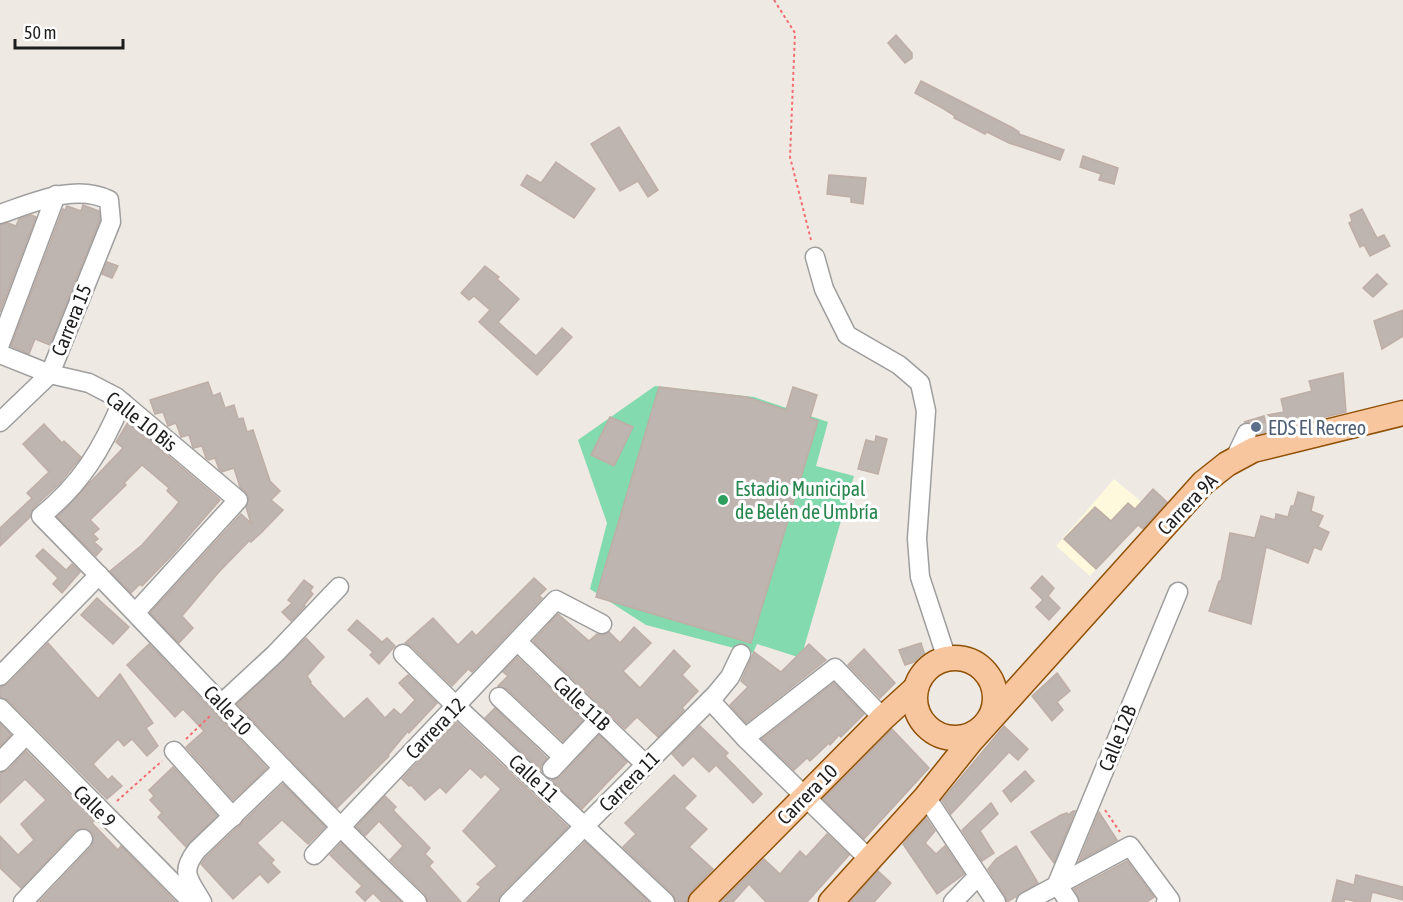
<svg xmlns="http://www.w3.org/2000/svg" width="1403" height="902" font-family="'Asap Condensed',sans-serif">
  <rect width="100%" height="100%" fill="#eee9e3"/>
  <polygon fill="#fef9dc" points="1114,479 1149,508 1090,576 1056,546"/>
  <polygon fill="#83daae" points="655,386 754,397 828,422 816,466 854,476 801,658 757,644 753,653 646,625 590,589 607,523 578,440"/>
  <g fill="#beb4b0" stroke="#bfaea6" stroke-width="1.5">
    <polygon points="896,35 912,53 912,58 905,63 888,43"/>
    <polygon points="921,81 1013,128 1019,132 1019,134 1064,150 1060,160 1009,143 987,132 985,134 954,118 955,116 944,109 915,93"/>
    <polygon points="619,127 658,190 648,197 638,181 620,191 591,144"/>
    <polygon points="1083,156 1118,168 1114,184 1099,180 1101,174 1080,167"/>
    <polygon points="556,162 595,189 574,218 521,185 527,175 541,183"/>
    <polygon points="829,175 866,178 863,204 851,202 851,197 827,194"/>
    <polygon points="83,205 99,211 100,220 50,345 35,339 29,354 11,346 63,209 65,210 67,206 81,211"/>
    <polygon points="1362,209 1377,238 1384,235 1390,246 1370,256 1364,245 1360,247 1349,223 1352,221 1350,215"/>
    <polygon points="31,215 36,217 0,312 0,225 8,223 16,226 19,219"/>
    <polygon points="107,262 118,266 112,278 102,274"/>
    <polygon points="485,266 499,277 497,279 519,299 498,322 536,356 562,328 572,337 537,375 479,322 490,310 474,296 469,300 461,293"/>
    <polygon points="1377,274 1387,284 1373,297 1363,288"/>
    <polygon points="1403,310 1403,336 1382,349 1374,321"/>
    <polygon points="1343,373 1346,412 1285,427 1268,415 1284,412 1281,399 1312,391 1309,381"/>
    <polygon points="208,382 213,396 220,393 225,408 234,405 238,419 243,418 247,432 253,430 270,481 280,491 271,500 283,510 262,532 251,542 249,541 218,573 182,616 193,628 179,643 150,613 241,514 251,523 246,507 249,497 240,487 234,468 222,472 219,469 215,458 209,460 206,458 202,446 193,448 189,435 181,437 176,423 168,426 163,412 155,414 150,400"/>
    <polygon points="659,387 747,397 786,410 793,387 817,395 810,418 818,421 751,643 596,597"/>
    <polygon points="1264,416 1268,432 1258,434 1257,427 1252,423 1244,422"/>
    <polygon points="610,417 633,427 614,466 591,455"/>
    <polygon points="128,422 220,500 173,554 142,586 140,584 131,593 110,571 142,545 172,511 179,502 167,491 169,488 142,465 124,483 126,485 90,520 99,529 93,534 98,539 94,542 102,549 96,556 57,517 123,448 116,442"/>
    <polygon points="44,424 62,443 64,441 81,457 59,484 33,508 30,517 0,546 0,528 32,498 27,493 49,472 23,444"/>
    <polygon points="876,436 887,439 878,474 858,469 866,440 875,442"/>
    <polygon points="1153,489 1167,502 1143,529 1138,525 1096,569 1064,539 1095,507 1111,521 1128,503 1135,509"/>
    <polygon points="1298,492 1314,497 1311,511 1323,516 1318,527 1329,532 1321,550 1314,547 1308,563 1266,547 1251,624 1209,611 1219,581 1221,581 1230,533 1255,538 1261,516 1275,520 1276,514 1288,517 1291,506 1294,506"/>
    <polygon points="43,549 66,570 72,564 80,572 62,593 53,584 58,578 36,556"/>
    <polygon points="1042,576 1054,588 1048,596 1060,608 1049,620 1036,607 1043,600 1031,588"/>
    <polygon points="534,578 546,589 539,596 542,598 472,672 468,669 452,686 411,646 405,643 433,618 458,645 472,631 476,636"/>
    <polygon points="304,580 313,587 310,591 313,594 304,605 305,606 291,621 282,612 292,603 288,600"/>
    <polygon points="97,598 129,627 113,644 81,615"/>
    <polygon points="558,614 589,641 597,634 603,635 609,632 620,643 634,627 651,643 623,671 640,688 674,650 690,666 682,675 698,691 682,708 684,710 658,737 637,717 625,729 533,641"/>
    <polygon points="357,620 382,642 387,638 395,646 379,664 370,655 373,652 348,630"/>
    <polygon points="306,638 324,657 307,676 311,682 310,683 344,719 367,698 385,718 394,709 401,715 415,700 399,683 408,675 437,703 409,733 408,731 388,755 389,756 337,808 237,704"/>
    <polygon points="48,643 98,699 120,674 153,723 146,728 158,746 147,756 132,739 124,746 118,739 93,764 108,780 112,776 122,786 107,799 8,700 0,697 0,687 8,684"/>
    <polygon points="921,643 926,658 905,665 899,650"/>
    <polygon points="149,644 267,768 233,800 186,747 204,731 183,709 175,717 127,665"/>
    <polygon points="809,644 826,660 746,723 730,705 748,687 741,681 754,652 781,672"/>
    <polygon points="864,649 895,683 880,698 848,665"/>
    <polygon points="517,657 583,720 563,741 507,689 498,686 508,676 503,672"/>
    <polygon points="1057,673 1070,691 1057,702 1063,710 1052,721 1032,696"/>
    <polygon points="834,683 864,714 841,737 839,735 830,745 829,743 810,761 807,758 794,770 762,739"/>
    <polygon points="495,708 547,758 541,766 541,770 485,718"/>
    <polygon points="456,722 568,827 501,894 498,902 467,902 481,887 477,884 497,866 463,831 501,789 485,774 481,778 470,768 446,793 440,787 425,800 411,785 409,786 402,779"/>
    <polygon points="0,724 11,735 0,746"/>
    <polygon points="700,726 728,753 725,756 762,794 753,803 716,765 709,772 693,756 683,766 672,754"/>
    <polygon points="1004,726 1028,749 1018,760 1009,752 951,814 942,800"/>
    <polygon points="892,729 929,768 864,839 823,799"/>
    <polygon points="599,735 627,762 582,809 551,780 560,777"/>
    <polygon points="26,751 95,820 92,823 118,850 121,846 176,902 39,902 92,846 94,835 90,831 85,828 75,831 21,888 0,868 0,836 18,855 34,840 21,824 46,800 25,779 0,803 0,773 8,770"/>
    <polygon points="173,767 217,816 186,847 158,817 162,813 150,800 154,796 149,790"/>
    <polygon points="1025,771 1034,781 1011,802 1003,791"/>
    <polygon points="674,775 696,796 684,808 707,829 689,847 713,869 691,892 687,902 676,902 673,894 623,847 636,834 625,823"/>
    <polygon points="283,784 325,827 308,844 282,820 257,843 274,860 271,863 280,872 268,883 260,874 233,899 201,864 206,857"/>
    <polygon points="385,796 396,807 393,810 430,848 425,854 433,862 429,866 461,902 428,902 425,894 390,860 403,846 379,821 365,836 356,827"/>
    <polygon points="991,803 998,814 980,831 994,853 982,861 962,830"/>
    <polygon points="1073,811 1075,811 1054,863 1031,832 1061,815 1067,813 1068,815"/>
    <polygon points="1099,812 1117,840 1079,861"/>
    <polygon points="926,818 935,831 925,843 936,854 945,846 964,874 937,894 903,844"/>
    <polygon points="827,834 849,855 807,902 766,902 749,884 733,902 721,902 764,859 780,874 800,851 806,857"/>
    <polygon points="585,842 649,902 525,902"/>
    <polygon points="341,843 361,863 401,902 382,902 373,893 365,901 356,892 362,886 330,855"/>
    <polygon points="1016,846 1038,883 1007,902 1005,896 988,869 996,859"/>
    <polygon points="1127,861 1154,897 1147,902 1080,902 1074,889"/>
    <polygon points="878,871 891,883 874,902 850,902"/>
    <polygon points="1356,875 1403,887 1403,900 1372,892 1370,902 1358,902 1345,899 1344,902 1332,902 1337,880 1354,885"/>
  </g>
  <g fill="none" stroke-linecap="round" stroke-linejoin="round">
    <polyline stroke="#c4c0bb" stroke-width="18" stroke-dasharray="18 9" stroke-linecap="butt" points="1247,433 1254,431 1268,433"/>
    <g stroke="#9e9e9e" stroke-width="21">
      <g id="minor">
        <path d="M 0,214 C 33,203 75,183 109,200 L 111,222 L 50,374 L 0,422"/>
        <polyline points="815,257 824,289 847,335 899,365 920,383 926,411 917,539 920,577 947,659"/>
        <polyline points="0,344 56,195"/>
        <polyline points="0,354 50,374 89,383 116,397 238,500 136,612"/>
        <path d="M 122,402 C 102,449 81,484 41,516 C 167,643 287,778 417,902"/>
        <polyline points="1234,460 1247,433"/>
        <polyline points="518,642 645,764"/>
        <polyline points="403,654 456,706 665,902"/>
        <polyline points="0,676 99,575"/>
        <polyline points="499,697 563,757"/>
        <polyline points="710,700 745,738 870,860"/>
        <polyline points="222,703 275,654 339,587"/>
        <polyline points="0,708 192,902"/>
        <polyline points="745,738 835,668 883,718"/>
        <polyline points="174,751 233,817"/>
        <polyline points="0,762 26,735"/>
        <polyline points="552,769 599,719"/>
        <polyline points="926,797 996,902"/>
        <polyline points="314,855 556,600 602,624"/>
        <polyline points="23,902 83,839"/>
        <path d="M 202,902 C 189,879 179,873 197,850 L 283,768"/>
        <polyline points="509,902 716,694 730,677 741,654"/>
        <polyline points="953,902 978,876"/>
        <polyline points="1026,902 1130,846 1170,900 1166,902"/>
        <polyline points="1069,902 1057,884 1178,592"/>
      </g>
    </g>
    <g stroke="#905106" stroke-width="27">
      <g id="major">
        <circle cx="955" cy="698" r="40"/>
        <polyline points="701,902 883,718 916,688"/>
        <polyline points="831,902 926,797 970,742 1203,483 1227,464 1253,450 1403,413"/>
      </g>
    </g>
    <g stroke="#f46e71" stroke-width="2" stroke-dasharray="3 3" stroke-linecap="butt">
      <polyline points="774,0 795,33 790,157 811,240"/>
      <polyline points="186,739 210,716"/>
      <polyline points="117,801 162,761"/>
      <polyline points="1105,810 1120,832"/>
    </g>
    <use href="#minor" stroke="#fff" stroke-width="18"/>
    <use href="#major" stroke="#f8c69e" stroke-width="24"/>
  </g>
  <circle fill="#5c6f8a" stroke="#fff" stroke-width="2" cx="1256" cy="427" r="6"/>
  <circle fill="#2e9e5b" stroke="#fff" stroke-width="2" cx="723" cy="500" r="6"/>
  <g text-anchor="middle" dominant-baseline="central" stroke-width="6" stroke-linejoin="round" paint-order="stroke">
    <g font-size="20" fill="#1d1d1d" stroke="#fff">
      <text transform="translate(71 320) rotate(-68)">Carrera 15</text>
      <text transform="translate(142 421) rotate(38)">Calle 10 Bis</text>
      <text transform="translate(1187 504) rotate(-46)">Carrera 9A</text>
      <text transform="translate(582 703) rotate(43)">Calle 11B</text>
      <text transform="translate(228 710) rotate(47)">Calle 10</text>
      <text transform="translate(435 728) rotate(-46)">Carrera 12</text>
      <text transform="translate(1117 738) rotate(-68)">Calle 12B</text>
      <text transform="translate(534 778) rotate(43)">Calle 11</text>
      <text transform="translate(629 781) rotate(-45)">Carrera 11</text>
      <text transform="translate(807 794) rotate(-45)">Carrera 10</text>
      <text transform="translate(95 806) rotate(45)">Calle 9</text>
    </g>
    <g font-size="20" fill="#4e5e75" stroke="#fff" text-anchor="start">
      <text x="1268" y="427">EDS El Recreo</text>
    </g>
    <g font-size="20" fill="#27864d" stroke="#fff" text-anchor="start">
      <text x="735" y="488">Estadio Municipal<tspan x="735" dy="23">de Belén de Umbría</tspan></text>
    </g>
  </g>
  <path d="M15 39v9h108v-9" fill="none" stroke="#1d1d1d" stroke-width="3"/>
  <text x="24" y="39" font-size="18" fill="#1d1d1d" stroke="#ffffff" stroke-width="4.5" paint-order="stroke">50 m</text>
</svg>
